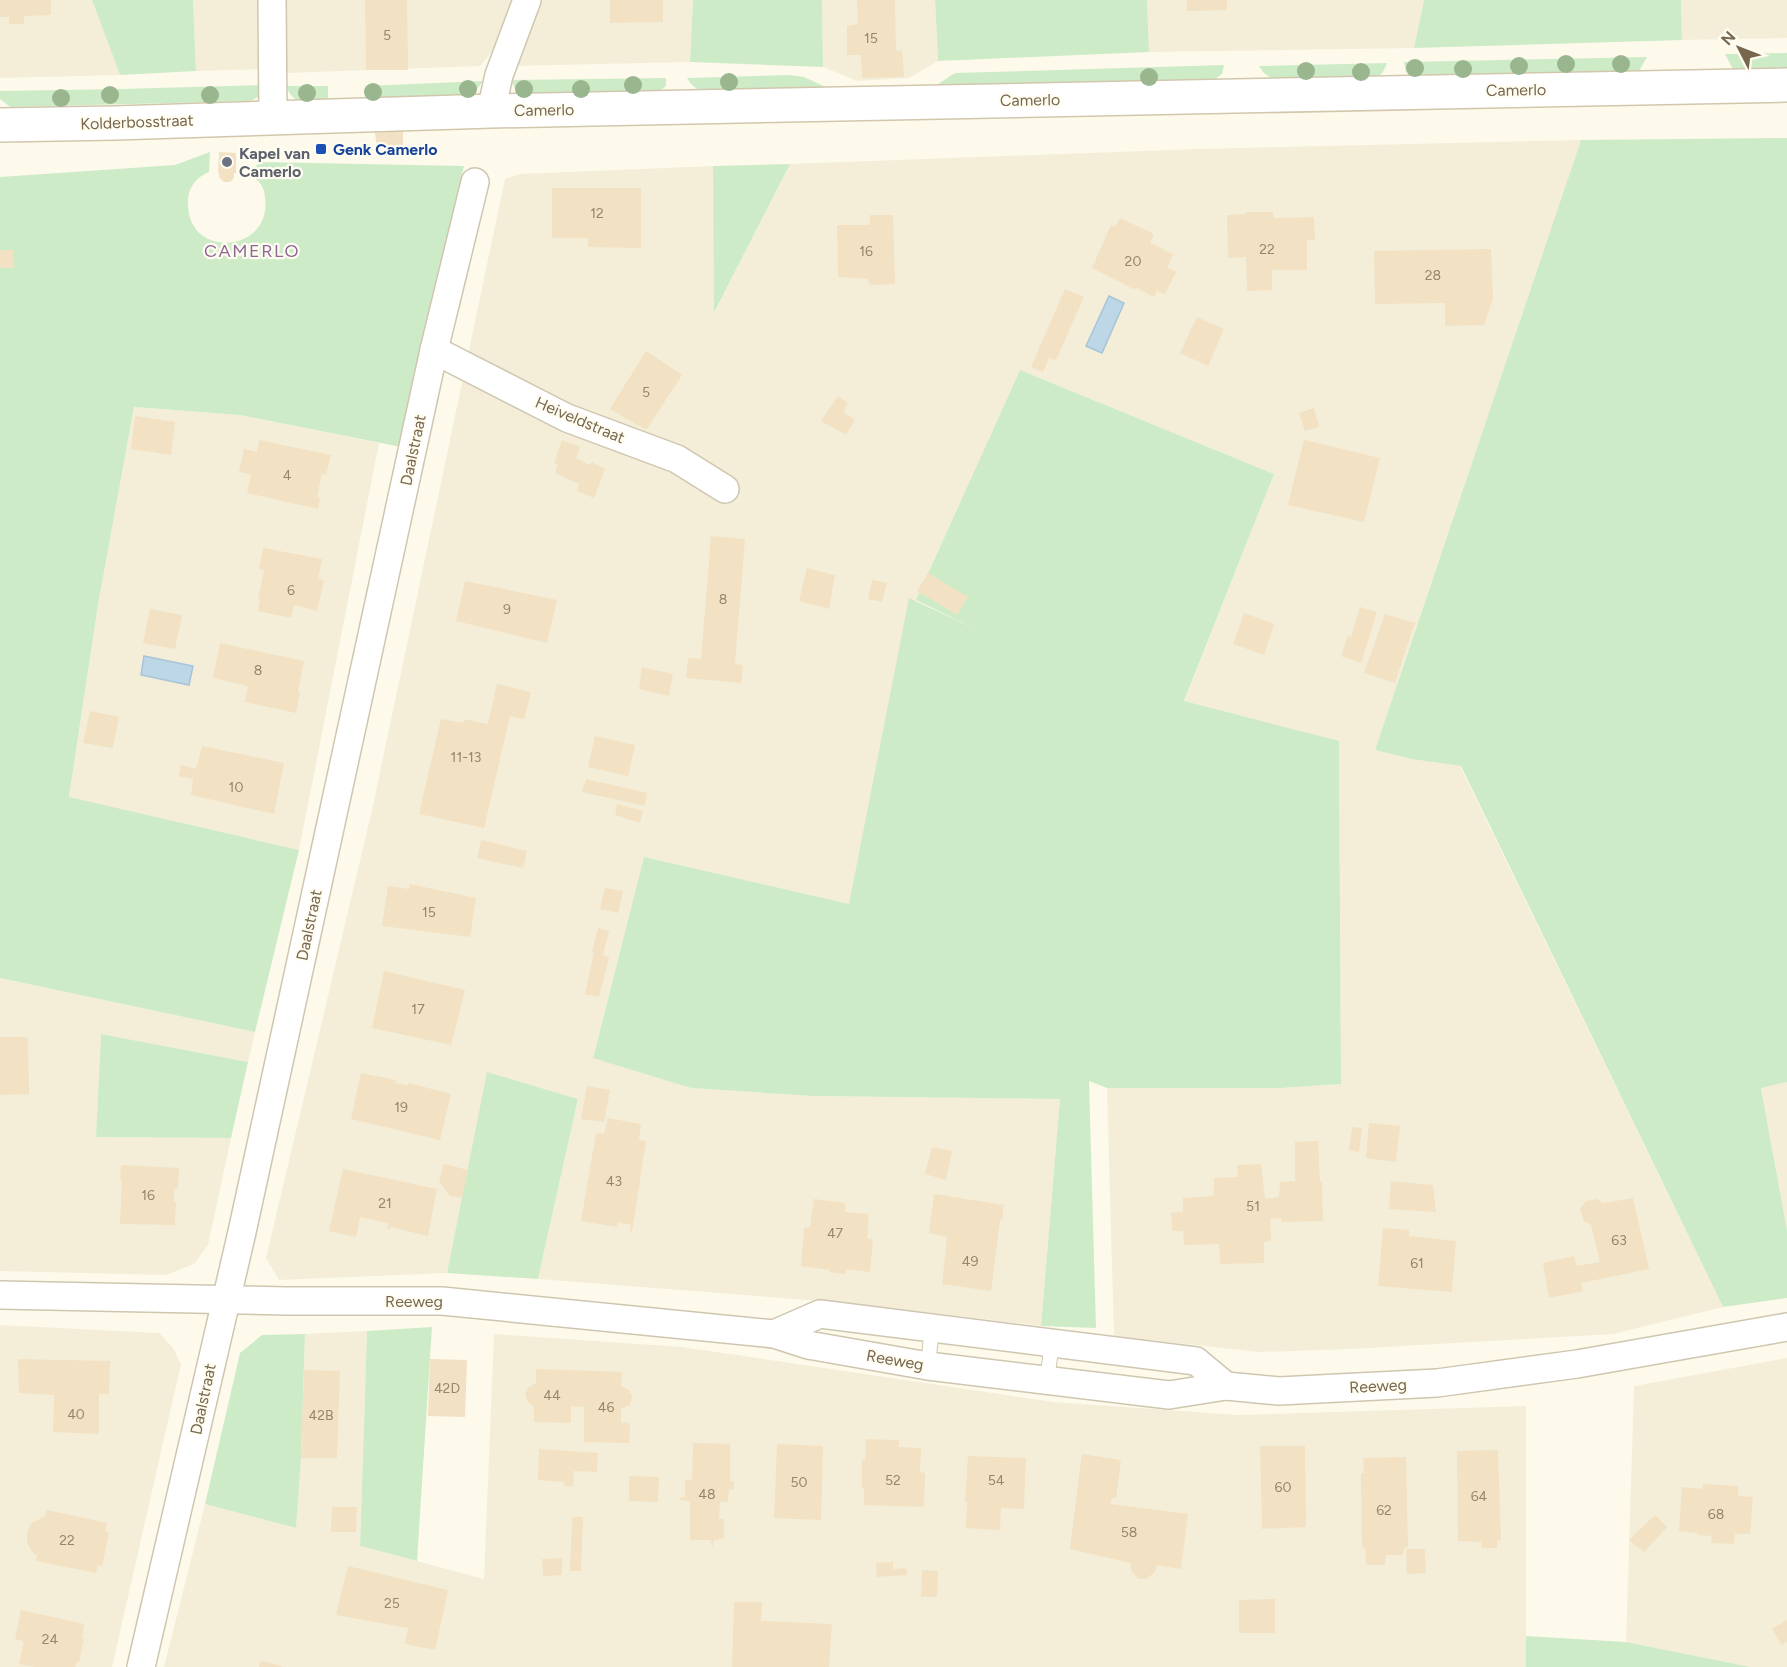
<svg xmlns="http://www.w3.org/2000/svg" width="1787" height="1667" font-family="Figtree,sans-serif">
  <rect width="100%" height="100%" fill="#fdfaeb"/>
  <g fill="#f4eed9">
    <polygon points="0,0 92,0 120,75 0,78"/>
    <polygon points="193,0 261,0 260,69 196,71"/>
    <polygon points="286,0 514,0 491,53 480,66 287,73"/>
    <polygon points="543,0 693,0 690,62 512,66"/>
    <polygon points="822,0 935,0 938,61 909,78 857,81 823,67"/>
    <polygon points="1147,0 1424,0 1414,48 1149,52"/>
    <polygon points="1681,0 1787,0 1787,38 1682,40"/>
    <polygon points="1581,140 1375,750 1411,759 1460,766 1723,1307 1613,1334 1351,1349 1259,1352 1114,1336 1107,1088 1281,1088 1341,1084 1339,742 1184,702 1274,474 1020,370 916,600 849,904 644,858 593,1057 691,1088 812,1096 1060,1099 1041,1326 859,1304 538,1279 578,1099 488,1073 447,1273 279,1280 266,1258 372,810 505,179 520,174 713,166 715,312 790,164 1197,149"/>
    <polygon points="134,407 240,415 379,443 299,850 69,798 98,605"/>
    <polygon points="0,978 255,1032 248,1062 101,1034 96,1137 231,1138 208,1245 194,1264 166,1275 0,1271"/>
    <polygon points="1787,1082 1787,1230 1761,1087"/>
    <polygon points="0,1325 159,1333 173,1348 181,1364 112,1667 0,1667"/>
    <polygon points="367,1331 360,1546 484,1579 494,1334 682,1347 1054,1402 1238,1415 1526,1406 1526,1667 164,1667 205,1504 295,1528 301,1458 305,1334"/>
    <polygon points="1787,1358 1787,1667 1751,1667 1626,1642 1634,1386"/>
  </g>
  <g fill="#ceebc8">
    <polygon points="92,0 193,0 196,71 120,75"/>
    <polygon points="693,0 822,0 823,67 690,62"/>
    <polygon points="935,0 1147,0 1149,52 938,61"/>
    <polygon points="1424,0 1681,0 1682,40 1414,48"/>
    <polygon points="1787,53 1787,70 1734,71 1725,54"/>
    <polygon points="1647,57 1639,71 1413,78 1406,72 1404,62"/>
    <polygon points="1387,63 1383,72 1374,80 1274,81 1263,72 1259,66"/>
    <polygon points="1224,65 1222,74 1209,83 932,88 955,73"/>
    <polygon points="790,75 804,77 830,89 701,92 691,84 687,78"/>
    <polygon points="666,78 666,86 655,95 525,97 514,87 512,80"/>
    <polygon points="483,81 471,97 372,99 367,95 365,86"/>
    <polygon points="263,85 259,96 251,101 10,107 0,99 0,91 120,89"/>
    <path d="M 286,86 L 328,86 L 328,102 C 309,102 294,107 286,86 Z"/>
    <polygon points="1787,138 1787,1082 1761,1088 1787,1230 1787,1298 1723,1307 1461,766 1411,759 1375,750 1581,140"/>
    <path d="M 210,152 L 209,172 C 195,178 187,189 188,204 C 188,260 273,253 265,197 C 264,186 259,180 250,175 L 259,162 L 464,166 L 454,207 L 459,214 L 454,240 L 444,248 L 401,447 L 240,415 L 134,407 L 98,605 L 69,797 L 299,850 L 255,1032 L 0,978 L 0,177 L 175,165 Z"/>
    <polygon points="790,164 714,313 713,166"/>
    <polygon points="1020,370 1274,474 1184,701 1339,741 1341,1084 1281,1088 1107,1088 1089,1081 1096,1328 1041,1326 1060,1099 812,1096 691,1088 593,1058 644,857 849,904 909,598 978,630 916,600"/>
    <polygon points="101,1034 248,1062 231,1138 96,1137"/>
    <polygon points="487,1072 578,1099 538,1279 447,1273"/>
    <polygon points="432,1327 417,1561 360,1546 367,1331"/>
    <polygon points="305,1334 301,1458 296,1528 205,1504 240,1353 262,1335"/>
    <polygon points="1526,1636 1626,1642 1751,1667 1526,1667"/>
  </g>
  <g fill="#bed7e7" stroke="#a5c4d9" stroke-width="1.5">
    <polygon points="1109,296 1124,303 1102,353 1086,346"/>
    <polygon points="144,656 193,666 189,685 141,675"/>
  </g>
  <g fill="#f2e1c2">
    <polygon points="0,0 51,0 51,15 24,16 24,24 9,24 9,17 0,17"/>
    <polygon points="365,0 407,0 408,70 366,70"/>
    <polygon points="610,0 663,0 663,22 610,23"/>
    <polygon points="857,0 895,0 896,51 902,50 904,77 862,78 861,55 847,55 847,26 858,24"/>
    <polygon points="1187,0 1227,0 1227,10 1187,11"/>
    <polygon points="403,131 403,146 377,148 375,133"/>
    <polygon points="219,152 236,153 236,173 234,173 234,178 230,182 224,182 219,177 219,173 218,173"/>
    <polygon points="552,188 641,188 641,248 588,247 588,238 552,238"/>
    <polygon points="1245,212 1273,212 1274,218 1314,217 1315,240 1307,240 1307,270 1272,270 1272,290 1247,291 1246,257 1228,258 1227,215 1246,214"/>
    <polygon points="870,215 893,215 895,284 870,285 868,279 838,277 837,225 870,225"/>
    <polygon points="1120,218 1154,234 1150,243 1173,254 1167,268 1176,272 1165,294 1157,291 1154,297 1137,288 1133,289 1092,268 1111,225 1115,227"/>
    <polygon points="1491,249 1493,299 1484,325 1445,326 1445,303 1375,304 1374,251"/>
    <rect x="0" y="250" width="13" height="18"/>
    <polygon points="1065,289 1084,297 1056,360 1049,358 1043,372 1031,367"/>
    <polygon points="1197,317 1224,329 1208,366 1180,353"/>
    <polygon points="646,351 682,375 646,430 610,409"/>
    <polygon points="838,396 848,403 843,412 855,420 846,435 821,421"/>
    <polygon points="1314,408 1319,427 1305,431 1299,413"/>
    <polygon points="135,416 175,422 171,455 131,449"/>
    <polygon points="259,440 331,455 326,475 322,473 317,497 320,498 318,509 247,493 251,474 239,472 244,449 257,452"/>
    <polygon points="562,440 580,447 576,458 590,465 592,462 605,469 594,498 577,491 579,484 555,473 558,464 554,463"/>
    <polygon points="1304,440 1380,458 1364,522 1288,505"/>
    <polygon points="711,536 745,539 735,664 743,665 741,683 686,678 688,658 701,659"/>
    <polygon points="263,548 322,559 318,579 324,580 317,611 294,605 291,618 258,611 260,599 258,599 264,570 259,569"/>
    <polygon points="807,568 835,575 829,609 799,601"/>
    <polygon points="928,573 968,597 957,615 917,591"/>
    <polygon points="872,580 887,583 882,602 868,599"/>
    <polygon points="465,581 557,600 547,643 456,621"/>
    <polygon points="1360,607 1377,612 1361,663 1341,656 1348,636 1351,637"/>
    <polygon points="150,609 182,615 175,649 143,643"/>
    <polygon points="1244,613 1274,624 1264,655 1233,644"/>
    <polygon points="1385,614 1415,623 1395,683 1364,673"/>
    <polygon points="220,643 304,661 298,691 300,692 296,713 245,702 248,686 213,678"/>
    <polygon points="642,667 673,674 669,696 639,689"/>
    <polygon points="497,684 531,692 524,719 510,716 484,828 419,814 441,719 463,723 464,720 469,720 488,724"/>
    <polygon points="90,711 119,717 113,748 83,743"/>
    <polygon points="595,736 635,745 628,776 588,767"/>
    <polygon points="202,746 284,763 274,814 191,795 193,779 179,776 181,765 196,769"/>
    <polygon points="586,779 647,793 645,806 582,792"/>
    <polygon points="617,804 643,811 640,823 615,815"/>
    <polygon points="481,840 527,851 523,868 477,858"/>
    <polygon points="410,884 476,898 470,937 382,926 388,886 409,889"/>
    <polygon points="605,888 623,891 618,913 600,909"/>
    <polygon points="598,928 609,931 603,955 609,957 599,997 585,994 594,953 592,952"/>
    <polygon points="384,971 465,990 451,1045 372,1028"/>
    <polygon points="0,1037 28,1037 29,1094 0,1095"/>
    <polygon points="361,1073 396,1080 395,1083 408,1085 409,1083 451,1094 440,1140 351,1119"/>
    <polygon points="587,1086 610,1090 604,1122 581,1119"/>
    <polygon points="608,1118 641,1124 639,1140 646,1141 632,1232 630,1232 631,1225 618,1222 617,1227 581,1221 596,1133 604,1134"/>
    <polygon points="1369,1123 1400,1126 1396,1162 1366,1158"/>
    <polygon points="1352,1127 1362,1128 1359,1152 1349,1150"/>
    <polygon points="1318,1141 1320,1181 1322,1181 1323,1221 1282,1222 1281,1218 1270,1219 1271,1241 1264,1242 1264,1263 1220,1264 1219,1244 1184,1245 1183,1231 1172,1231 1171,1213 1183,1212 1183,1198 1214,1196 1214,1178 1238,1177 1237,1165 1261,1164 1265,1199 1279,1197 1280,1182 1295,1181 1295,1142"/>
    <polygon points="932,1147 952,1151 946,1180 925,1174"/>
    <polygon points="444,1164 468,1170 462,1198 450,1196 439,1181"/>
    <polygon points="121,1165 179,1168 178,1188 174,1189 174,1202 176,1202 175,1225 120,1224 122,1180 120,1179"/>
    <polygon points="343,1169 437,1189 428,1236 391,1227 390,1229 387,1229 388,1223 360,1217 356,1237 329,1231"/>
    <polygon points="1391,1181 1433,1185 1436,1212 1389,1209"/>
    <polygon points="934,1194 1004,1205 1002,1220 1000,1220 991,1291 942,1284 947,1237 929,1233"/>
    <polygon points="1633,1198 1649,1269 1581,1283 1583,1291 1549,1298 1543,1263 1574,1256 1577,1266 1600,1262 1591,1225 1584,1221 1580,1209 1586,1201 1597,1199 1603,1203"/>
    <polygon points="814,1199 845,1203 845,1212 869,1214 867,1238 873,1240 870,1272 846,1269 846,1274 829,1272 830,1270 801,1266 804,1228 810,1227"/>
    <polygon points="1383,1228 1409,1230 1409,1236 1456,1241 1452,1292 1378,1286"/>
    <polygon points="18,1359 110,1361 109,1394 99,1394 99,1434 53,1432 54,1395 19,1393"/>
    <polygon points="430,1359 467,1360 465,1417 428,1416"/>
    <polygon points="536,1369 622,1372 621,1386 628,1389 632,1396 630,1405 621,1409 621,1422 630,1423 629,1443 584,1442 584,1407 571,1406 571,1423 534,1422 534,1407 528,1402 525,1394 529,1387 536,1383"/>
    <polygon points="304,1370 340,1371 337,1458 301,1458"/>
    <polygon points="866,1439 899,1440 899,1447 921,1448 920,1472 925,1473 924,1507 864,1505 864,1488 862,1488 862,1460 865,1460"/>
    <polygon points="693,1443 730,1444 730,1482 734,1481 734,1489 729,1490 728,1502 720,1502 719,1519 724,1519 724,1539 714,1540 712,1548 711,1540 690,1540 690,1501 680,1500 680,1498 685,1497 685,1480 692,1480"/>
    <polygon points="777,1444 823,1446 821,1520 774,1518"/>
    <polygon points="1260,1446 1305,1446 1306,1527 1262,1529"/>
    <polygon points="539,1449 598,1453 597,1472 574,1471 573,1486 564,1486 565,1482 538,1480"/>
    <polygon points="1498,1450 1501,1540 1497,1541 1497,1548 1482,1548 1481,1542 1458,1541 1457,1451"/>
    <polygon points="1082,1454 1121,1460 1116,1498 1112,1498 1110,1504 1188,1514 1181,1569 1157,1565 1155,1572 1146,1579 1138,1579 1131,1570 1131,1563 1070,1549"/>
    <polygon points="968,1456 1026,1458 1024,1509 1001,1508 1000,1530 966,1528 967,1502 965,1502"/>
    <polygon points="1406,1457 1408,1547 1404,1548 1403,1555 1386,1555 1385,1565 1366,1565 1365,1548 1362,1547 1361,1473 1364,1473 1363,1458"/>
    <polygon points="629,1476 659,1477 658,1502 629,1501"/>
    <polygon points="1703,1484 1738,1486 1738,1496 1753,1497 1750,1534 1735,1534 1734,1544 1711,1543 1712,1536 1698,1535 1698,1533 1679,1531 1682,1487 1702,1489"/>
    <polygon points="332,1507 357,1507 356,1532 331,1532"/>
    <polygon points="47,1510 107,1523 105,1531 109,1533 102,1566 98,1565 96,1573 36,1561 37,1555 33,1553 27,1543 27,1533 31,1524 35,1521 45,1517"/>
    <polygon points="1655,1515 1667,1527 1644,1552 1629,1540"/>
    <polygon points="572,1517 583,1517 581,1571 570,1571"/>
    <polygon points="1406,1549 1425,1549 1426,1573 1407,1574"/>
    <polygon points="562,1558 562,1575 543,1576 542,1559"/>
    <polygon points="893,1562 893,1569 906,1568 907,1575 877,1577 876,1563"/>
    <polygon points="348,1566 448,1590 435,1650 405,1644 408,1628 336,1615"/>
    <polygon points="922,1570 938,1571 937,1597 921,1597"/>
    <polygon points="1275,1599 1275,1633 1239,1633 1239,1600"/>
    <polygon points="734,1602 762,1602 761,1621 832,1624 829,1667 732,1667"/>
    <polygon points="21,1610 84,1624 82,1638 84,1638 79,1662 77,1662 75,1667 35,1667 19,1664 24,1641 15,1639"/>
    <polygon points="1787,1620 1787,1642 1782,1645 1772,1629"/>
    <polygon points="261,1661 282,1666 282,1667 259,1667"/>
  </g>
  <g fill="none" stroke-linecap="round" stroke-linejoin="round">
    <g stroke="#cfc6af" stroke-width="16">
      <g id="service">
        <polyline points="928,1366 932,1328"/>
        <polyline points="1047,1380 1052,1343"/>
      </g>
    </g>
    <g stroke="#cfc6af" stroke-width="30">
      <g id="minor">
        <polyline points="272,0 273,118"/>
        <polyline points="491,111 499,75 527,0"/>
        <polyline points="434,350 567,418 677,459 725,489"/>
        <polyline points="0,1295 286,1301 442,1301 774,1334 808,1345 928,1366 1169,1395 1226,1386 1279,1391 1437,1383 1577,1364 1787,1327"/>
        <polyline points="774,1334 820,1314 1196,1361 1226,1386"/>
        <polyline points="141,1667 242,1232 434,350 475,182"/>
      </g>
    </g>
    <g stroke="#d2c7ad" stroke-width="36">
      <polyline id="secondary" points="0,125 115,123 491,111 1787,85"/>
    </g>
    <use href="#service" stroke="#fff" stroke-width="14"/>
    <use href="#minor" stroke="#fff" stroke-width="27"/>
    <use href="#secondary" stroke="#fff" stroke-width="33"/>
  </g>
  <g fill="#99b68f">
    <circle cx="1566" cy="64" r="9"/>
    <circle cx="1621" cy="64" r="9"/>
    <circle cx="1519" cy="66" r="9"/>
    <circle cx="1415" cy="68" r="9"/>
    <circle cx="1463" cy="69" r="9"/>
    <circle cx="1306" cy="71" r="9"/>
    <circle cx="1361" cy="72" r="9"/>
    <circle cx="1149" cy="77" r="9"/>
    <circle cx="729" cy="82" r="9"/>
    <circle cx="633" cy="85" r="9"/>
    <circle cx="468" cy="89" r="9"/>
    <circle cx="524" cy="89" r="9"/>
    <circle cx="581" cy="89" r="9"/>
    <circle cx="373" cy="92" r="9"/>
    <circle cx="307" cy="93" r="9"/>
    <circle cx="110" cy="95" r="9"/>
    <circle cx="210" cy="95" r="9"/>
    <circle cx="61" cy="98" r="9"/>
  </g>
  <rect fill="#1a4fb4" stroke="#fffdf2" stroke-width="2" x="315" y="143" width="12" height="12" rx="3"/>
  <circle fill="#6b7280" stroke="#fffdf2" stroke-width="2" cx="227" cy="162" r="6"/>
  <g text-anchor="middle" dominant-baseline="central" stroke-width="4.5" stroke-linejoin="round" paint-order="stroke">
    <g font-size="14" fill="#96866a">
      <text x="387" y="35">5</text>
      <text x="871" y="38">15</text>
      <text x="597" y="213">12</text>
      <text x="1267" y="249">22</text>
      <text x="866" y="251">16</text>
      <text x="1133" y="261">20</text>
      <text x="1433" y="275">28</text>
      <text x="646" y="392">5</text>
      <text x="287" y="475">4</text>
      <text x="291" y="590">6</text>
      <text x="723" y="599">8</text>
      <text x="507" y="609">9</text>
      <text x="258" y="670">8</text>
      <text x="466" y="757">11-13</text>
      <text x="236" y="787">10</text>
      <text x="429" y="912">15</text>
      <text x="418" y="1009">17</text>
      <text x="401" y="1107">19</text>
      <text x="614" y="1181">43</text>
      <text x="148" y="1195">16</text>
      <text x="385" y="1203">21</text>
      <text x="1253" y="1206">51</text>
      <text x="835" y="1233">47</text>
      <text x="1619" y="1240">63</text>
      <text x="970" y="1261">49</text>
      <text x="1417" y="1263">61</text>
      <text x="447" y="1388">42D</text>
      <text x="552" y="1395">44</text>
      <text x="606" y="1407">46</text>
      <text x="76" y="1414">40</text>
      <text x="321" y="1415">42B</text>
      <text x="893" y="1480">52</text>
      <text x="996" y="1480">54</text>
      <text x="799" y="1482">50</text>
      <text x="1283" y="1487">60</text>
      <text x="707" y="1494">48</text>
      <text x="1479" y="1496">64</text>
      <text x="1384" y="1510">62</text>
      <text x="1716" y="1514">68</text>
      <text x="1129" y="1532">58</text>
      <text x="67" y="1540">22</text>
      <text x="392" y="1603">25</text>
      <text x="50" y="1639">24</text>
    </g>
    <g font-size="16" fill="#78674d" stroke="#fffdf2">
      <text transform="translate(1516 90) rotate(-1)">Camerlo</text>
      <text transform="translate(1030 100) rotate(-1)">Camerlo</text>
      <text transform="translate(544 110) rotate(-1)">Camerlo</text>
      <text transform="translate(137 122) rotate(-2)">Kolderbosstraat</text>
      <text transform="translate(580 420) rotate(23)">Heiveldstraat</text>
      <text transform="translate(413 450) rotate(-78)">Daalstraat</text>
      <text transform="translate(309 925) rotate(-78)">Daalstraat</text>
      <text x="414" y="1301">Reeweg</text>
      <text transform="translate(895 1360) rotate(10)">Reeweg</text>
      <text transform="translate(1378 1386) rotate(-3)">Reeweg</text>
      <text transform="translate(203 1399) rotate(-78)">Daalstraat</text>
    </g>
    <g font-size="16" font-weight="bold" fill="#164399" stroke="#fffdf2" text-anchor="start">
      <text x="333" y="149">Genk Camerlo</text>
    </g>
    <g font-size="16" font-weight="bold" fill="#5b616d" stroke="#fffdf2" text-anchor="start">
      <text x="239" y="153">Kapel van<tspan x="239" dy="18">Camerlo</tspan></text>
    </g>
    <g font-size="18" letter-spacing="1.5" fill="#8f6694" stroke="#fffdf2">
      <text x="252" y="251">CAMERLO</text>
    </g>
  </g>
  <g transform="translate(1739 48) rotate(312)" stroke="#fffdf2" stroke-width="4.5" paint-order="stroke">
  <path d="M0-4.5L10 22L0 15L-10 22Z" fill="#78674d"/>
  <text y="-9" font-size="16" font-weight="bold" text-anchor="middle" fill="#78674d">N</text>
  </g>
</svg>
